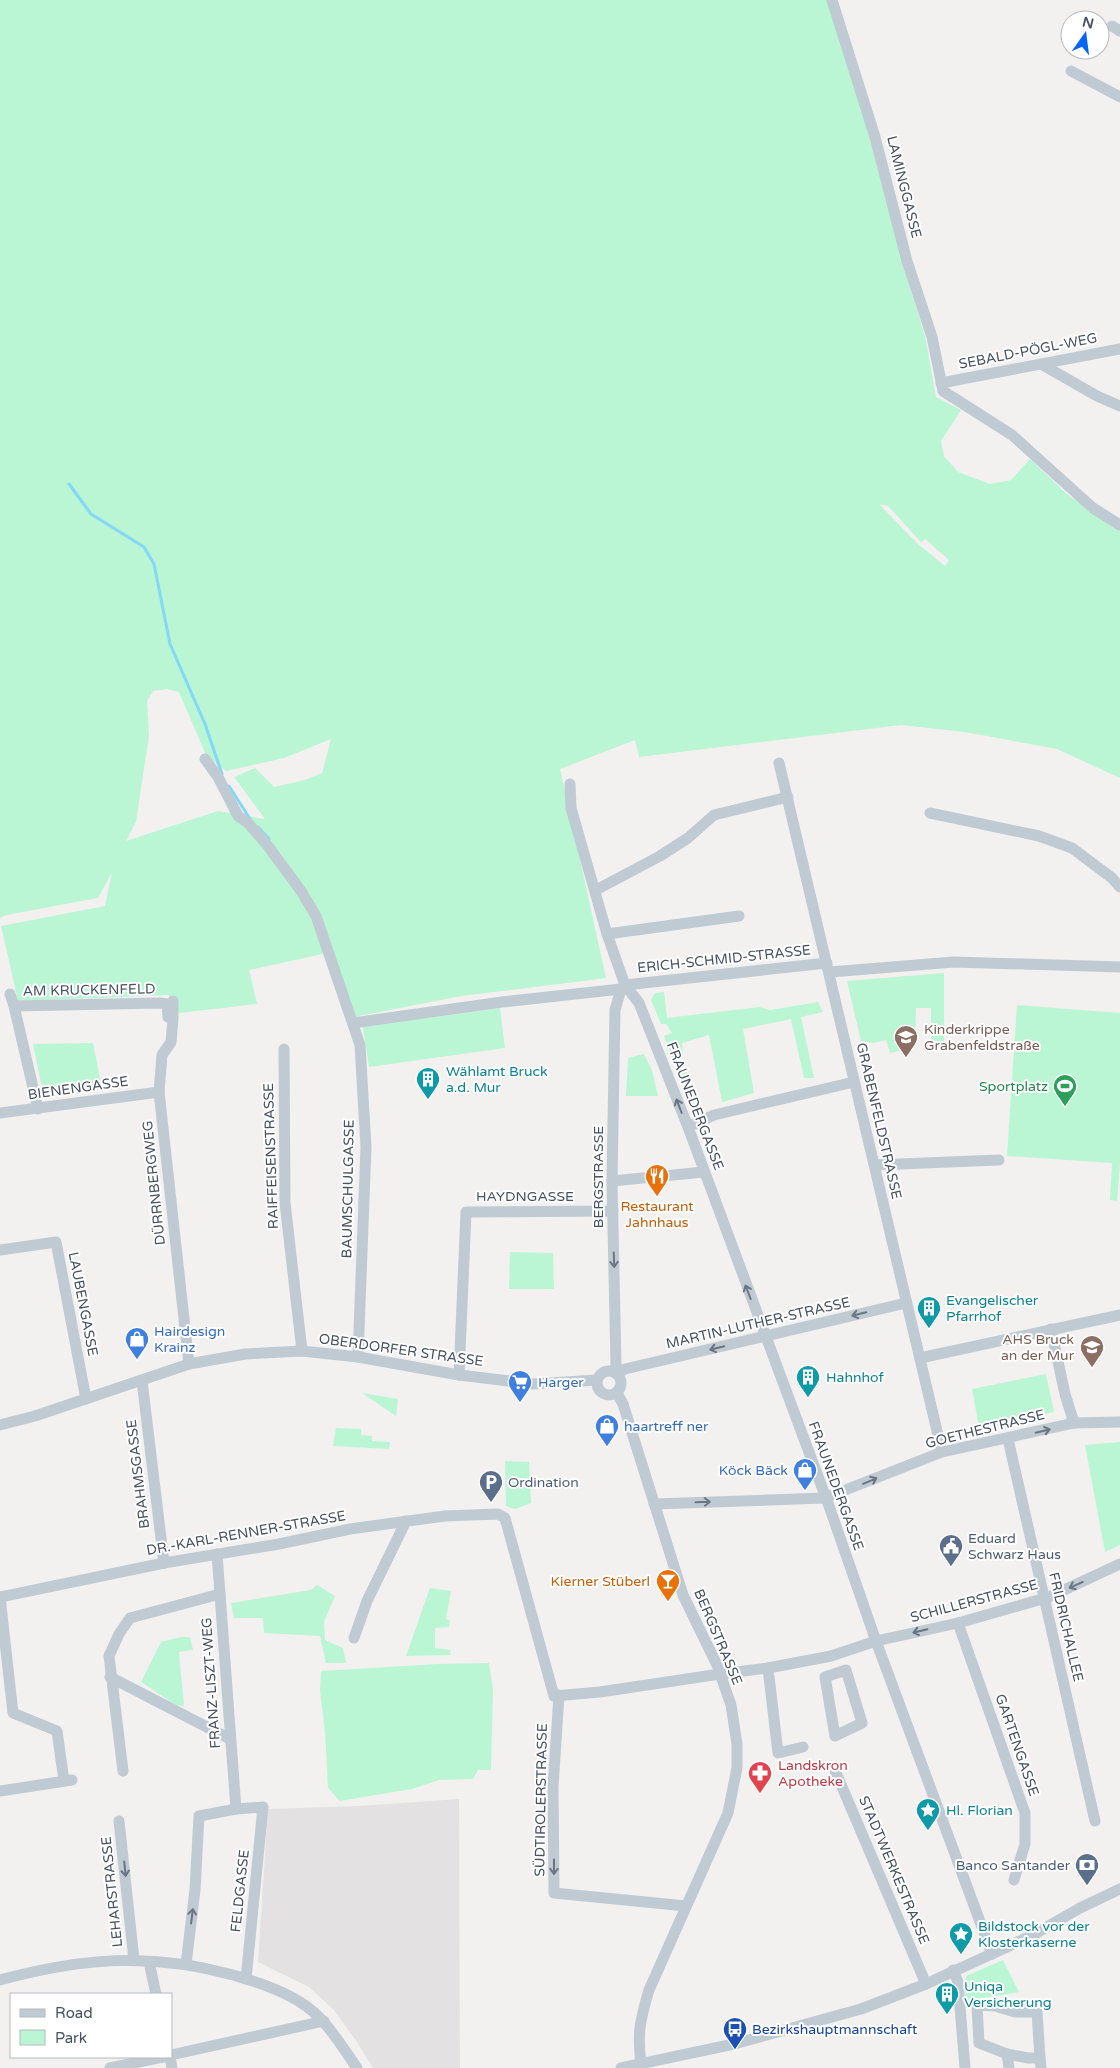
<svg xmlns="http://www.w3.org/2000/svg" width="1120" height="2068" font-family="'Varela Round',sans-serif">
  <rect width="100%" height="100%" fill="#f3f0f0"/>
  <polygon fill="#e4e1e2" points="459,1799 460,2068 373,2068 357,2042 334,2010 309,1987 258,1962 268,1809 359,1806"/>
  <g fill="#baf5d4" fill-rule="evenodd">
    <path d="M 0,0 L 827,0 L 880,166 L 905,272 L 925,336 L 936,397 L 961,410 L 941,441 L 944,456 L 958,472 L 990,484 L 1011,480 L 1030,459 L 1067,494 L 1120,531 L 1120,778 L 1057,749 L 965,732 L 901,725 L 639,757 L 635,740 L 560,769 L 606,978 L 461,996 L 354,1017 L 327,953 L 249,970 L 257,1004 L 179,1013 L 169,1003 L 169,995 L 18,1001 L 1,926 L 105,906 L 112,872 L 98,898 L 6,915 L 0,918 ZM 879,504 L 888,506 L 921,542 L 925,539 L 949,560 L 945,566 L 918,544 ZM 167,689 L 179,692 L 206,755 L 226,771 L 284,758 L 331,739 L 322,773 L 305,780 L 274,787 L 255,768 L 234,777 L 265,819 L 218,811 L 126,841 L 136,822 L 149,735 L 147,701 L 153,691 Z"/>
    <polygon points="944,973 944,1046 931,1045 931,1008 916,1008 915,1047 890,1053 886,1040 873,1043 861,1041 847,981"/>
    <polygon points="664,992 667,1018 759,1007 770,1010 818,1002 823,1012 801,1017 814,1078 804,1078 791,1019 743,1029 754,1093 722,1102 709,1035 682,1043 683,1054 673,1059 664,1036 672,1033 666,1024 661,1024 651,1000 655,993"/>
    <polygon points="1017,1005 1120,1013 1120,1164 1117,1201 1110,1200 1112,1163 1007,1156"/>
    <polygon points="500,1008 505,1048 369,1067 363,1027"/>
    <polygon points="93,1043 102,1089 44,1097 33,1044"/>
    <polygon points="644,1054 652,1070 658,1096 626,1096 628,1058"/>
    <polygon points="686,1067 690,1089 684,1090 677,1068"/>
    <polygon points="510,1252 553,1253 554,1289 509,1289"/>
    <polygon points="1046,1374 1054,1412 979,1427 972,1389"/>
    <polygon points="362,1393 398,1399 396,1416"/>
    <polygon points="336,1428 361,1429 361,1435 372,1436 372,1441 390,1442 389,1449 333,1446"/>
    <polygon points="1120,1442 1120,1545 1105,1552 1085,1445"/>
    <polygon points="505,1461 529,1462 531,1503 515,1509 506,1506"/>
    <polygon points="317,1585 335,1596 324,1622 325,1640 343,1648 346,1663 326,1663 320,1636 264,1633 263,1618 234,1618 231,1603 311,1590"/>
    <polygon points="430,1588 451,1591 446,1619 450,1621 449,1627 435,1628 435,1648 451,1650 450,1655 406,1656"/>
    <polygon points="181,1637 190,1637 193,1650 179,1652 184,1706 176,1705 141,1682 161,1642"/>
    <polygon points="489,1663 493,1690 491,1770 478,1770 473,1779 439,1780 412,1789 340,1801 328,1788 325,1732 320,1691 321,1671 438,1664"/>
    <polygon points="1003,1960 1019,1992 965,2001 966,1976"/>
  </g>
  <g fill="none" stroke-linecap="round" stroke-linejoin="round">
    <g stroke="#82d8f6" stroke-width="3">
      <polyline points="69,484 91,514 144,547 154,564 170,644 205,724 222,774"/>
      <polyline points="229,786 250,819"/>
      <polyline points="258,827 269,839"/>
    </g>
    <g stroke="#bfcad3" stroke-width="11">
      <polyline points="832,0 875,137 907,261 932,337 943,391 1012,435 1093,508 1120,525"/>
      <polyline points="1112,26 1120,31"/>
      <polyline points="1071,71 1120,97"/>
      <polyline points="1041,364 1097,396 1120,406"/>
      <polyline points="941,383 1120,349"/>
      <polyline points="205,759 218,777 238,816 248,823 268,846 301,891 316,916 360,1045 366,1147 358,1357"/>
      <polyline points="779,763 942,1452"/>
      <polyline points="570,784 571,808 607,934 625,985 639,1003 688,1127 829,1506 876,1641 992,1954"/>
      <polyline points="930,813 1039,836 1072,848 1112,878 1120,887"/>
      <polyline points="596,890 660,856 688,838 714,815 788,797"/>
      <polyline points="607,934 739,916"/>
      <polyline points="830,972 954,962 1120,967"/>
      <polyline points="625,985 827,963"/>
      <polyline points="10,994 14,1006 38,1109"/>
      <polyline points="173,1001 173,1019 171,1042 162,1055 159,1092 189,1364"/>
      <polyline points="14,1006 160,1003 167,1004 168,1017"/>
      <polyline points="353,1023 502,1002 621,989"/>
      <polyline points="284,1049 285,1203 302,1351"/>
      <polyline points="0,1113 159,1092"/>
      <polyline points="688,1127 714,1115 854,1082"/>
      <polyline points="875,1165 999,1160"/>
      <polyline points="612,1181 704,1172"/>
      <polyline points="0,1250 56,1242 86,1399"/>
      <polyline points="1051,1329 1065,1394 1074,1423"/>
      <polyline points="920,1358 1120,1315"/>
      <circle cx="609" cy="1383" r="12"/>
      <polyline points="614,1371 616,1365 612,1181 615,1010 621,989 625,985"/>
      <polyline points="617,1373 625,1369 906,1303"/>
      <polyline points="459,1375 466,1212 613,1211"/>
      <polyline points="142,1381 164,1563"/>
      <path d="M 617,1393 L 623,1404 L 683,1595 L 717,1665 L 731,1705 L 737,1744 L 737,1768 L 728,1813 L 649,1990 C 640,2020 637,2034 641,2064"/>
      <polyline points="0,1425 35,1416 189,1364 245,1354 302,1351 358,1357 459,1375 534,1384 597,1380"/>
      <polyline points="1008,1439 1095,1821"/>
      <polyline points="654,1504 825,1498 942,1452 1074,1423 1120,1422"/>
      <polyline points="217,1554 236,1809 263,1807 246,1979"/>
      <polyline points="0,1597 164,1563 279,1544 350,1529 445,1516 498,1514 505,1518 554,1696 600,1692 720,1674 768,1668 831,1656 876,1641 958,1623 1049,1597 1120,1564"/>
      <polyline points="0,1597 13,1713 57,1731 64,1781"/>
      <polyline points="958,1623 1025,1813 1025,1844 1014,1880"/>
      <polyline points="354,1638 367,1601 406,1521"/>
      <polyline points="768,1668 778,1753 803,1747"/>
      <polygon points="846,1670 862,1723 835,1736 825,1677"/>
      <polyline points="110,1677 230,1739"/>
      <polyline points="559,1695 553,1787 554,1893 686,1906"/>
      <polyline points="834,1768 926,1984"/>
      <polyline points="123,1771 109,1656 119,1634 130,1618 220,1594"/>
      <polyline points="0,1791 72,1780"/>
      <polyline points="119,1821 134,1960"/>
      <polyline points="149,1962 156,1994"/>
      <polyline points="186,1964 195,1890 199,1816 236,1809"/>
      <polyline points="953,1970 958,1982 965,2068"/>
      <path d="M 0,1980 C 81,1958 151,1952 233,1975 C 256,1982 280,1989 300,2002 C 325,2017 340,2044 357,2068"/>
      <polyline points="1007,2054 979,2043 977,2005 995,2006 1015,2012 1037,2012 1040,2058"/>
      <polyline points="171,2055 324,2021"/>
      <polyline points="170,2057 172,2068"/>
      <polyline points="110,2068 163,2057"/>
      <polyline points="621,2068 734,2044 861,2009 926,1984 1033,1935 1080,1908 1120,1889"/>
      <polyline points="1009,2068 1007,2054 1028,2058 1040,2058 1041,2068"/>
    </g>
  </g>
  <defs><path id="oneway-shaft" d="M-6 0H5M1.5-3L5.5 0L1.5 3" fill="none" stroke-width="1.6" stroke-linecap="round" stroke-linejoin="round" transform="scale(1.25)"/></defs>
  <g stroke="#6a7682">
    <use href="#oneway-shaft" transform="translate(679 1106) rotate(-111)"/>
    <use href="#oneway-shaft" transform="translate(614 1260) rotate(88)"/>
    <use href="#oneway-shaft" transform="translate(748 1292) rotate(-111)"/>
    <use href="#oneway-shaft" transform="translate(859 1314) rotate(166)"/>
    <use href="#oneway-shaft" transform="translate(717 1348) rotate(167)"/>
    <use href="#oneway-shaft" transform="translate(1043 1431) rotate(-13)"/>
    <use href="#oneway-shaft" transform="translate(870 1481) rotate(-23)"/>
    <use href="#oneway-shaft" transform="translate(703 1502) rotate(-2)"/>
    <use href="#oneway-shaft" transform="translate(1076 1585) rotate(156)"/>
    <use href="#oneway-shaft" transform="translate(920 1631) rotate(167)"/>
    <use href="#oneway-shaft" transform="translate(554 1867) rotate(90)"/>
    <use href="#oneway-shaft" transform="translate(125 1869) rotate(84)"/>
    <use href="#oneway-shaft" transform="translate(192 1916) rotate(-83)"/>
  </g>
  <defs>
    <g id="school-pin" transform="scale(1.25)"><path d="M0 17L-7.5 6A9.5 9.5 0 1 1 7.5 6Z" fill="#8d6e63" stroke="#fff"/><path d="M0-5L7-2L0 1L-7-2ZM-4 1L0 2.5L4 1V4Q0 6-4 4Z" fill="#fff"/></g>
    <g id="building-pin" transform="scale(1.25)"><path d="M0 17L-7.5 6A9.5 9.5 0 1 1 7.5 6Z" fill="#0f9aa8" stroke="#fff"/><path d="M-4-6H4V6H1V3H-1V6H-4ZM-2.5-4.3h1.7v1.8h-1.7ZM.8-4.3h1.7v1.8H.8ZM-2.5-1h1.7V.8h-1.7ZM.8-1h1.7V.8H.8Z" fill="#fff"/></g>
    <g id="stadium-pin" transform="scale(1.25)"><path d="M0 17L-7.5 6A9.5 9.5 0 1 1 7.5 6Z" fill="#2e9e5b" stroke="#fff"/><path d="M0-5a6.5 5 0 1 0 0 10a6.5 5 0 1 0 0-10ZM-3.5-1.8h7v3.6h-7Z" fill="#fff"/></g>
    <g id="restaurant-pin" transform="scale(1.25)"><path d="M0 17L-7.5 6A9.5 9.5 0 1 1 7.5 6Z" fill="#e8710a" stroke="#fff"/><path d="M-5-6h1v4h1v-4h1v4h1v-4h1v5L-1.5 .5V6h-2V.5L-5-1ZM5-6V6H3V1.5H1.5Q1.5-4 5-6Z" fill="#fff"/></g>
    <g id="shop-pin" transform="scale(1.25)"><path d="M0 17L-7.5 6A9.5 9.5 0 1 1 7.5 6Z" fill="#3f7fe0" stroke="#fff"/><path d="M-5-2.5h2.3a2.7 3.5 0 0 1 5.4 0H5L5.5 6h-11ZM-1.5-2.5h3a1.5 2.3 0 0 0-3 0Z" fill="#fff"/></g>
    <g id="supermarket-pin" transform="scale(1.25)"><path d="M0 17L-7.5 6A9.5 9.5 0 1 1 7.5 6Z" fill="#3f7fe0" stroke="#fff"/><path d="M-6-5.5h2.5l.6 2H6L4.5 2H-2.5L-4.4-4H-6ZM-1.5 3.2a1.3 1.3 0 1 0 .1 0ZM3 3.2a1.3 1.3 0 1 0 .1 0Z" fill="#fff"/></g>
    <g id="parking-pin" transform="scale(1.25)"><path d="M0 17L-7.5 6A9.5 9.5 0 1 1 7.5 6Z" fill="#5c6f8a" stroke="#fff"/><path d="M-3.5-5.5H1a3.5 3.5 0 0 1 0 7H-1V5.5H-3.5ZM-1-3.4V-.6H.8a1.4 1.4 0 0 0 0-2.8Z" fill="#fff"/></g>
    <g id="civic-pin" transform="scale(1.25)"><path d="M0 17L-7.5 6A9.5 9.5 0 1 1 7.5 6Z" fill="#5c6f8a" stroke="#fff"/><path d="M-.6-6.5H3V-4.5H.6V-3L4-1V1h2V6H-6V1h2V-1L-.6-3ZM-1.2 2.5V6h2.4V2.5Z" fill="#fff"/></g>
    <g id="bar-pin" transform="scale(1.25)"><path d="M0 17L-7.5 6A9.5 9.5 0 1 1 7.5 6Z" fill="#e8710a" stroke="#fff"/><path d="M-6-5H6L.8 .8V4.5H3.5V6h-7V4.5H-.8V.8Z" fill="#fff"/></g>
    <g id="pharmacy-pin" transform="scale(1.25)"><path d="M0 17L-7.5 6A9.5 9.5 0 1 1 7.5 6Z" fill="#e0444e" stroke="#fff"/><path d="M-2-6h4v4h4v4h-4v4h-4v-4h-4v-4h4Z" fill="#fff"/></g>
    <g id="sight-pin" transform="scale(1.25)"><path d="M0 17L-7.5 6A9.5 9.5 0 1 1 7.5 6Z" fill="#0f9aa8" stroke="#fff"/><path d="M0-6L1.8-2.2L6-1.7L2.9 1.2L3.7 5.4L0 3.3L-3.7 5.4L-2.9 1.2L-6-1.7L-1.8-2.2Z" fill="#fff"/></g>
    <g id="bank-pin" transform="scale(1.25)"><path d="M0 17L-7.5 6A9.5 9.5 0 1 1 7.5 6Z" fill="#5c6f8a" stroke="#fff"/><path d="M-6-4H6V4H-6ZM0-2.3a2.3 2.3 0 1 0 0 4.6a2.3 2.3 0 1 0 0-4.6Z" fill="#fff"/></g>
    <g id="bus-pin" transform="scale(1.25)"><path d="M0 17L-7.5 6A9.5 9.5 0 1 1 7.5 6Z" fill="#1a4fb4" stroke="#fff"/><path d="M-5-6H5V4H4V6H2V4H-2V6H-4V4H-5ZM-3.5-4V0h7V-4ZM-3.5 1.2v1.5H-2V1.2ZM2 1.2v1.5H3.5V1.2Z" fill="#fff"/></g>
  </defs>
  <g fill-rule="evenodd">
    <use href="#school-pin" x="906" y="1037"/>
    <use href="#building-pin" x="428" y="1079"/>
    <use href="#stadium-pin" x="1065" y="1086"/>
    <use href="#restaurant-pin" x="657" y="1176"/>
    <use href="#building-pin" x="929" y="1308"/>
    <use href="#shop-pin" x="137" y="1339"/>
    <use href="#school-pin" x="1092" y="1347"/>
    <use href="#building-pin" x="808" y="1377"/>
    <use href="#supermarket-pin" x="520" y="1382"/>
    <use href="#shop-pin" x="607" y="1426"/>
    <use href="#shop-pin" x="805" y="1470"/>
    <use href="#parking-pin" x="491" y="1482"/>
    <use href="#civic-pin" x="951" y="1546"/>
    <use href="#bar-pin" x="668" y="1581"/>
    <use href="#pharmacy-pin" x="760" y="1773"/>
    <use href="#sight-pin" x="928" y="1810"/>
    <use href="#bank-pin" x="1087" y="1865"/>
    <use href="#sight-pin" x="961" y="1934"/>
    <use href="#building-pin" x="947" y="1994"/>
    <use href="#bus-pin" x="735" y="2029"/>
  </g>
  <g text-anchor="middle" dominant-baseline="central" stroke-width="4" stroke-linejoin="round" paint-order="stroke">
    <g font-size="14" fill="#465260" stroke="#fff">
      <text transform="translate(904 187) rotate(76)">LAMINGGASSE</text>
      <text transform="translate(1028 351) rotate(-11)">SEBALD-PÖGL-WEG</text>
      <text transform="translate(724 959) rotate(-6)">ERICH-SCHMID-STRASSE</text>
      <text transform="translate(89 990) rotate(-1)">AM KRUCKENFELD</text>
      <text transform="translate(78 1088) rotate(-8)">BIENENGASSE</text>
      <text transform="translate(695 1106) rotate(69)">FRAUNEDERGASSE</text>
      <text transform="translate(879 1121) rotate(77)">GRABENFELDSTRASSE</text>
      <text transform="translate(271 1156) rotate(-92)">RAIFFEISENSTRASSE</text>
      <text transform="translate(598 1177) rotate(-90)">BERGSTRASSE</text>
      <text transform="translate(154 1183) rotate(-96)">DÜRRNBERGWEG</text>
      <text transform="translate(348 1189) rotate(-89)">BAUMSCHULGASSE</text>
      <text x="525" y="1196">HAYDNGASSE</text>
      <text transform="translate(83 1304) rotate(79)">LAUBENGASSE</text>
      <text transform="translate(758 1323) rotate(-13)">MARTIN-LUTHER-STRASSE</text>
      <text transform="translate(401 1350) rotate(8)">OBERDORFER STRASSE</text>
      <text transform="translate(985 1429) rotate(-14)">GOETHESTRASSE</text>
      <text transform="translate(138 1474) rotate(-97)">BRAHMSGASSE</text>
      <text transform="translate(836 1486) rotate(70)">FRAUNEDERGASSE</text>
      <text transform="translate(246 1533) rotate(-10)">DR.-KARL-RENNER-STRASSE</text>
      <text transform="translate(974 1601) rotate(-15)">SCHILLERSTRASSE</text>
      <text transform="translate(1066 1627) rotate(77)">FRIDRICHALLEE</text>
      <text transform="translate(718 1637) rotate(67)">BERGSTRASSE</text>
      <text transform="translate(211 1683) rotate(-94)">FRANZ-LISZT-WEG</text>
      <text transform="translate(1017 1745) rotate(71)">GARTENGASSE</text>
      <text transform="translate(541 1800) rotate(-89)">SÜDTIROLERSTRASSE</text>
      <text transform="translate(894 1870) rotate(67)">STADTWERKESTRASSE</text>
      <text transform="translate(240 1891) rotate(-84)">FELDGASSE</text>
      <text transform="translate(112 1892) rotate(-96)">LEHARSTRASSE</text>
    </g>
    <g font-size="14" fill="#785e54" stroke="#fff" text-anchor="start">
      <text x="924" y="1029">Kinderkrippe<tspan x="924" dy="16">Grabenfeldstraße</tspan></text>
      <text x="1074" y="1339" text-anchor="end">AHS Bruck<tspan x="1074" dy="16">an der Mur</tspan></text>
    </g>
    <g font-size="14" fill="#0d838f" stroke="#fff" text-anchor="start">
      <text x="446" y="1071">Wählamt Bruck<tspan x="446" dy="16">a.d. Mur</tspan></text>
      <text x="946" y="1300">Evangelischer<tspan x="946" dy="16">Pfarrhof</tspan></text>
      <text x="826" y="1377">Hahnhof</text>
      <text x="946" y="1810">Hl. Florian</text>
      <text x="978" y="1926">Bildstock vor der<tspan x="978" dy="16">Klosterkaserne</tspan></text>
      <text x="964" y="1986">Uniqa<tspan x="964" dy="16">Versicherung</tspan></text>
    </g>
    <g font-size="14" fill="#27864d" stroke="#fff" text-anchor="end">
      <text x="1048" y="1086">Sportplatz</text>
    </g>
    <g font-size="14" fill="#c56008" stroke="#fff">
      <text x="657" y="1206">Restaurant<tspan x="657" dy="16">Jahnhaus</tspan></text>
      <text x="650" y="1581" text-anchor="end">Kierner Stüberl</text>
    </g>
    <g font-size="14" fill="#366cbe" stroke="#fff" text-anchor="start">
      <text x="154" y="1331">Hairdesign<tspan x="154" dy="16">Krainz</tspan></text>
      <text x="538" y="1382">Harger</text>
      <text x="624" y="1426">haartreff ner</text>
      <text x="788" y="1470" text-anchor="end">Köck Bäck</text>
    </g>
    <g font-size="14" fill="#4e5e75" stroke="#fff" text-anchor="start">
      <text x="508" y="1482">Ordination</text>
      <text x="968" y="1538">Eduard<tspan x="968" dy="16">Schwarz Haus</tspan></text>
      <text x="1070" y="1865" text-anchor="end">Banco Santander</text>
    </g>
    <g font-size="14" fill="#be3a42" stroke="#fff" text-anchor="start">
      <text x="778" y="1765">Landskron<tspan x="778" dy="16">Apotheke</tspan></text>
    </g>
    <g font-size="14" fill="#164399" stroke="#fff" text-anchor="start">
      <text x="752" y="2029">Bezirkshauptmannschaft</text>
    </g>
  </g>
  <rect x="10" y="1993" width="162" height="65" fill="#ffffff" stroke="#b5babf"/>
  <rect x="20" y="2009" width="25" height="8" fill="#bfcad3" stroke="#b5babf"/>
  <text x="55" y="2018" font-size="15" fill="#465260">Road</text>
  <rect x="20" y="2030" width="25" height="15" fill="#baf5d4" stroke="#b5babf"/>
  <text x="55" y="2043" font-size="15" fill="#465260">Park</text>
  <g transform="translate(1085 35) rotate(14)"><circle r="24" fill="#ffffff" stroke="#b5babf"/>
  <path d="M0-4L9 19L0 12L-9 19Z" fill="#0463f9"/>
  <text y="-8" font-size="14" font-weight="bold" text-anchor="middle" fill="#465260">N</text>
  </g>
</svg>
